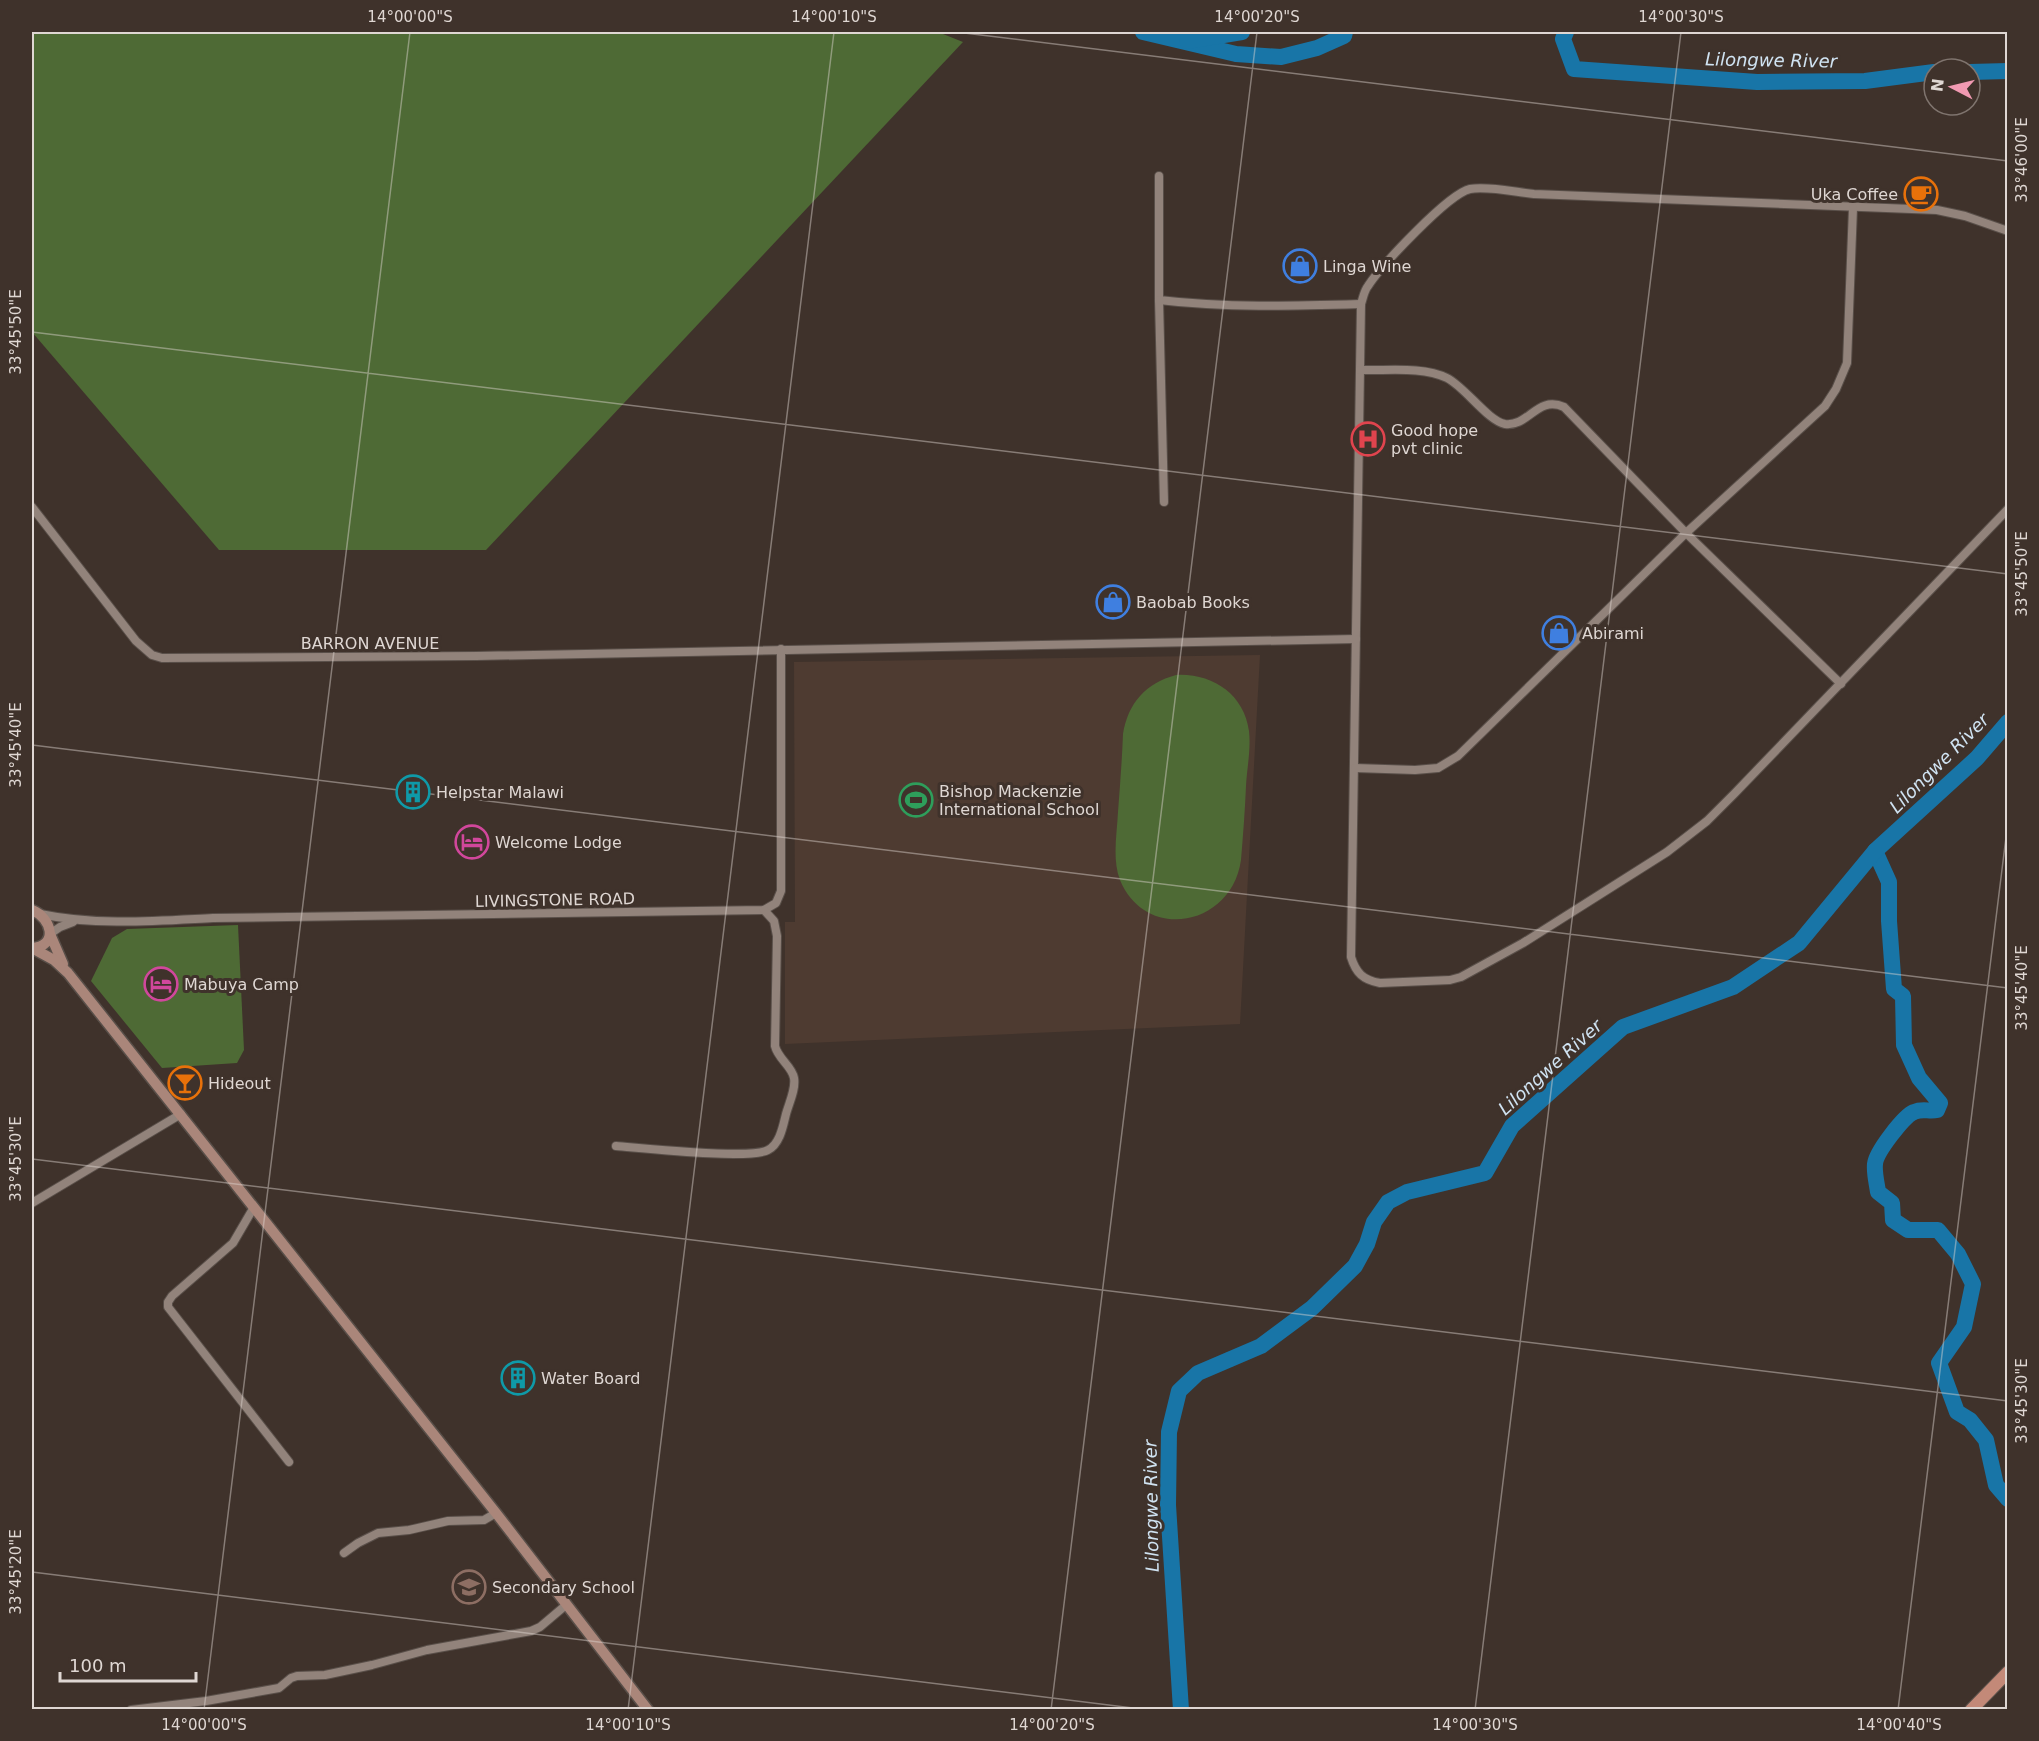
<svg xmlns="http://www.w3.org/2000/svg" width="2039" height="1741" font-family="'DejaVu Sans',sans-serif">
  <rect width="100%" height="100%" fill="#3f322b"/>
  <polygon fill="#4e3b31" points="1260,655 1240,1024 785,1044 785,922 795,922 794,662"/>
  <g fill="#4e6a35">
    <polygon points="32,32 938,32 963,42 486,550 219,550 32,332"/>
    <path d="M 1176,675 C 1212,673 1244,694 1249,731 C 1251,749 1247,768 1246,786 C 1245,811 1243,835 1241,860 C 1232,926 1146,943 1120,880 C 1112,859 1117,834 1118,812 C 1120,786 1122,760 1123,734 C 1128,703 1146,683 1176,675 Z"/>
    <polygon points="238,925 244,1050 237,1063 162,1068 91,981 112,938 127,929"/>
  </g>
  <g fill="none" stroke-linecap="round" stroke-linejoin="round">
    <g stroke="#1875a7" stroke-width="16">
      <polyline points="1143,32 1236,54 1281,57 1317,48 1344,36 1345,32"/>
      <polyline points="1566,32 1563,39 1574,69 1757,82 1865,81 1934,72"/>
      <polyline points="1187,41 1242,32"/>
      <polyline points="1970,72 2008,71"/>
      <path d="M 1875,851 L 1889,882 L 1889,921 L 1894,989 L 1903,996 L 1904,1045 L 1919,1078 L 1940,1103 L 1937,1110 C 1929,1112 1923,1108 1914,1112 C 1904,1116 1876,1152 1875,1164 C 1874,1173 1877,1184 1878,1192 L 1892,1203 L 1893,1220 L 1908,1230 L 1938,1230 L 1958,1254 L 1973,1284 L 1964,1327 L 1939,1363 L 1957,1412 L 1970,1420 L 1986,1440 L 1996,1485 L 2008,1499"/>
      <polyline points="1181,1710 1168,1505 1169,1432 1179,1391 1198,1373 1261,1346 1312,1308 1355,1266 1367,1244 1374,1222 1388,1202 1407,1192 1485,1173 1512,1126 1623,1027 1733,987 1799,943 1875,851 1977,758 2008,722"/>
    </g>
    <g stroke="#594f49" stroke-width="10">
      <g id="street">
        <path d="M 1159,176 L 1159,300 C 1226,308 1293,306 1361,304"/>
        <path d="M 2008,231 L 1965,216 L 1937,210 L 1534,194 C 1515,192 1488,186 1470,189 C 1448,194 1381,266 1368,286 C 1364,291 1363,298 1361,304 L 1351,957 C 1356,973 1363,980 1380,983 L 1450,980 L 1461,977 L 1523,943 L 1667,852 L 1707,821 L 1735,793 L 2008,509"/>
        <polyline points="1159,300 1164,502"/>
        <path d="M 1360,370 C 1387,371 1422,366 1447,378 C 1465,387 1488,421 1505,424 C 1529,427 1537,395 1564,407 L 1686,533 L 1841,684"/>
        <polyline points="32,507 136,641 152,655 162,658 476,656 1356,639"/>
        <polyline points="1355,768 1415,770 1438,768 1458,756 1686,533 1825,406 1836,389 1847,363 1853,208"/>
        <path d="M 40,914 C 97,926 155,921 213,918 L 764,910 L 776,903 L 781,891 L 781,649"/>
        <polyline points="50,934 60,927 73,922"/>
        <path d="M 616,1146 C 642,1148 751,1160 768,1150 C 780,1144 783,1126 786,1114 C 789,1103 796,1089 794,1078 C 792,1066 778,1059 775,1046 L 777,936 L 774,921 L 764,910"/>
        <polyline points="32,1203 181,1114"/>
        <polyline points="254,1207 233,1243 172,1296 168,1302 168,1307 289,1462"/>
        <polyline points="344,1553 358,1543 378,1533 409,1530 448,1521 484,1520 496,1513"/>
        <polyline points="131,1710 206,1701 279,1688 291,1678 297,1676 325,1675 372,1665 427,1650 531,1631 540,1627 566,1605"/>
      </g>
    </g>
    <g stroke="#594f49" stroke-width="13">
      <g id="secondary">
        <path d="M 32,910 C 52,918 59,946 32,948"/>
        <polyline points="50,934 63,964"/>
        <polyline points="32,948 54,960 68,973 496,1513 648,1710"/>
      </g>
    </g>
    <g stroke="#594f49" stroke-width="14">
      <polyline id="primary" points="1971,1710 2008,1672"/>
    </g>
    <use href="#street" stroke="#92837b" stroke-width="8"/>
    <use href="#secondary" stroke="#aa867a" stroke-width="10"/>
    <use href="#primary" stroke="#c38978" stroke-width="12"/>
  </g>
  <path fill="none" stroke="#dfd7d3" stroke-width="1.5" stroke-opacity="0.45" d="M 956,32 L 2008,161M 32,332 L 2008,574M 32,745 L 2008,988M 32,1159 L 2008,1401M 32,1572 L 1149,1710M 204,1710 L 410,32M 628,1710 L 834,32M 1051,1710 L 1257,32M 1475,1710 L 1681,32M 1898,1710 L 2008,821"/>
  <defs>
    <g id="cafe-ring" transform="scale(1.725)"><circle r="9.5" fill="#3f322b" stroke="#e8710a" stroke-width="1.5"/><path d="M-5.5-4.5H6V0H3Q3 3.5 0 3.5H-2.5Q-5.5 3.5-5.5 0ZM3-3.2v2h1.7v-2ZM-6 4.5H4V6H-6Z" fill="#e8710a"/></g>
    <g id="shop-ring" transform="scale(1.725)"><circle r="9.5" fill="#3f322b" stroke="#3f7fe0" stroke-width="1.5"/><path d="M-5-2.5h2.3a2.7 3.5 0 0 1 5.4 0H5L5.5 6h-11ZM-1.5-2.5h3a1.5 2.3 0 0 0-3 0Z" fill="#3f7fe0"/></g>
    <g id="hospital-ring" transform="scale(1.725)"><circle r="9.5" fill="#3f322b" stroke="#e0444e" stroke-width="1.5"/><path d="M-5-5h3v3.5h4V-5h3V5h-3V1.5h-4V5h-3Z" fill="#e0444e"/></g>
    <g id="building-ring" transform="scale(1.725)"><circle r="9.5" fill="#3f322b" stroke="#0f9aa8" stroke-width="1.5"/><path d="M-4-6H4V6H1V3H-1V6H-4ZM-2.5-4.3h1.7v1.8h-1.7ZM.8-4.3h1.7v1.8H.8ZM-2.5-1h1.7V.8h-1.7ZM.8-1h1.7V.8H.8Z" fill="#0f9aa8"/></g>
    <g id="stadium-ring" transform="scale(1.725)"><circle r="9.5" fill="#3f322b" stroke="#2e9e5b" stroke-width="1.5"/><path d="M0-5a6.5 5 0 1 0 0 10a6.5 5 0 1 0 0-10ZM-3.5-1.8h7v3.6h-7Z" fill="#2e9e5b"/></g>
    <g id="hotel-ring" transform="scale(1.725)"><circle r="9.5" fill="#3f322b" stroke="#d1479c" stroke-width="1.5"/><path d="M-6-4.5h1.5V1H6V5H4.5V3h-9V5H-6ZM-4 0a1.8 1.8 0 1 1 3.6 0ZM.5 0V-2.5h3Q6-2.5 6 0Z" fill="#d1479c"/></g>
    <g id="bar-ring" transform="scale(1.725)"><circle r="9.5" fill="#3f322b" stroke="#e8710a" stroke-width="1.5"/><path d="M-6-5H6L.8 .8V4.5H3.5V6h-7V4.5H-.8V.8Z" fill="#e8710a"/></g>
    <g id="school-ring" transform="scale(1.725)"><circle r="9.5" fill="#3f322b" stroke="#8d6e63" stroke-width="1.5"/><path d="M0-5L7-2L0 1L-7-2ZM-4 1L0 2.5L4 1V4Q0 6-4 4Z" fill="#8d6e63"/></g>
  </defs>
  <g fill-rule="evenodd">
    <use href="#cafe-ring" x="1921" y="194"/>
    <use href="#shop-ring" x="1300" y="266"/>
    <use href="#hospital-ring" x="1368" y="439"/>
    <use href="#shop-ring" x="1113" y="602"/>
    <use href="#shop-ring" x="1559" y="633"/>
    <use href="#building-ring" x="413" y="792"/>
    <use href="#stadium-ring" x="916" y="800"/>
    <use href="#hotel-ring" x="472" y="842"/>
    <use href="#hotel-ring" x="161" y="984"/>
    <use href="#bar-ring" x="185" y="1083"/>
    <use href="#building-ring" x="518" y="1378"/>
    <use href="#school-ring" x="469" y="1587"/>
  </g>
  <g text-anchor="middle" dominant-baseline="central" stroke-width="6" stroke-linejoin="round" paint-order="stroke">
    <g font-size="16" fill="#dfd7d3" stroke="#3f322b" text-anchor="start">
      <text x="1898" y="194" text-anchor="end">Uka Coffee</text>
      <text x="1323" y="266">Linga Wine</text>
      <text x="1391" y="430">Good hope<tspan x="1391" dy="18">pvt clinic</tspan></text>
      <text x="1136" y="602">Baobab Books</text>
      <text x="1582" y="633">Abirami</text>
      <text x="939" y="791">Bishop Mackenzie<tspan x="939" dy="18">International School</tspan></text>
      <text x="436" y="792">Helpstar Malawi</text>
      <text x="495" y="842">Welcome Lodge</text>
      <text x="184" y="984">Mabuya Camp</text>
      <text x="208" y="1083">Hideout</text>
      <text x="541" y="1378">Water Board</text>
      <text x="492" y="1587">Secondary School</text>
    </g>
    <g font-size="16" fill="#dfd7d3" stroke="#3f322b">
      <text x="370" y="643">BARRON AVENUE</text>
      <text transform="translate(555 900) rotate(-1)">LIVINGSTONE ROAD</text>
    </g>
    <g font-size="18" font-style="italic" fill="#d0e3f2" stroke="#3f322b">
      <text transform="translate(1771 60) rotate(1)">Lilongwe River</text>
      <text transform="translate(1939 763) rotate(-45)">Lilongwe River</text>
      <text transform="translate(1550 1067) rotate(-42)">Lilongwe River</text>
      <text transform="translate(1151 1506) rotate(-91)">Lilongwe River</text>
    </g>
  </g>
  <rect width="2039" height="1741" fill="none" stroke="#3f322b" stroke-width="66"/>
  <g transform="translate(1952 87) rotate(277)"><circle r="28" fill="#3f322b" stroke="#7f746e" stroke-width="1.5"/>
  <path d="M0-4.5L10 22L0 15L-10 22Z" fill="#f19ab2"/>
  <text y="-9" font-size="16" font-weight="bold" text-anchor="middle" fill="#dfd7d3">N</text>
  </g>
  <path d="M60 1672v9h136v-9" fill="none" stroke="#dfd7d3" stroke-width="3"/>
  <text x="69" y="1672" font-size="18" fill="#dfd7d3" stroke="#3f322b" stroke-width="4.5" paint-order="stroke">100 m</text>
  <rect x="33" y="33" width="1973" height="1675" fill="none" stroke="#dfd7d3" stroke-width="2"/>
  <g font-size="15" text-anchor="middle" fill="#dfd7d3">
    <text x="410" y="22">14°00'00"S</text>
    <text x="834" y="22">14°00'10"S</text>
    <text x="1257" y="22">14°00'20"S</text>
    <text x="1681" y="22">14°00'30"S</text>
    <text transform="translate(2022 160) rotate(-90)" y="5">33°46'00"E</text>
    <text transform="translate(16 332) rotate(-90)" y="5">33°45'50"E</text>
    <text transform="translate(2022 574) rotate(-90)" y="5">33°45'50"E</text>
    <text transform="translate(16 745) rotate(-90)" y="5">33°45'40"E</text>
    <text transform="translate(2022 988) rotate(-90)" y="5">33°45'40"E</text>
    <text transform="translate(16 1159) rotate(-90)" y="5">33°45'30"E</text>
    <text transform="translate(2022 1401) rotate(-90)" y="5">33°45'30"E</text>
    <text transform="translate(16 1572) rotate(-90)" y="5">33°45'20"E</text>
    <text x="204" y="1730">14°00'00"S</text>
    <text x="628" y="1730">14°00'10"S</text>
    <text x="1052" y="1730">14°00'20"S</text>
    <text x="1475" y="1730">14°00'30"S</text>
    <text x="1899" y="1730">14°00'40"S</text>
  </g>
</svg>
